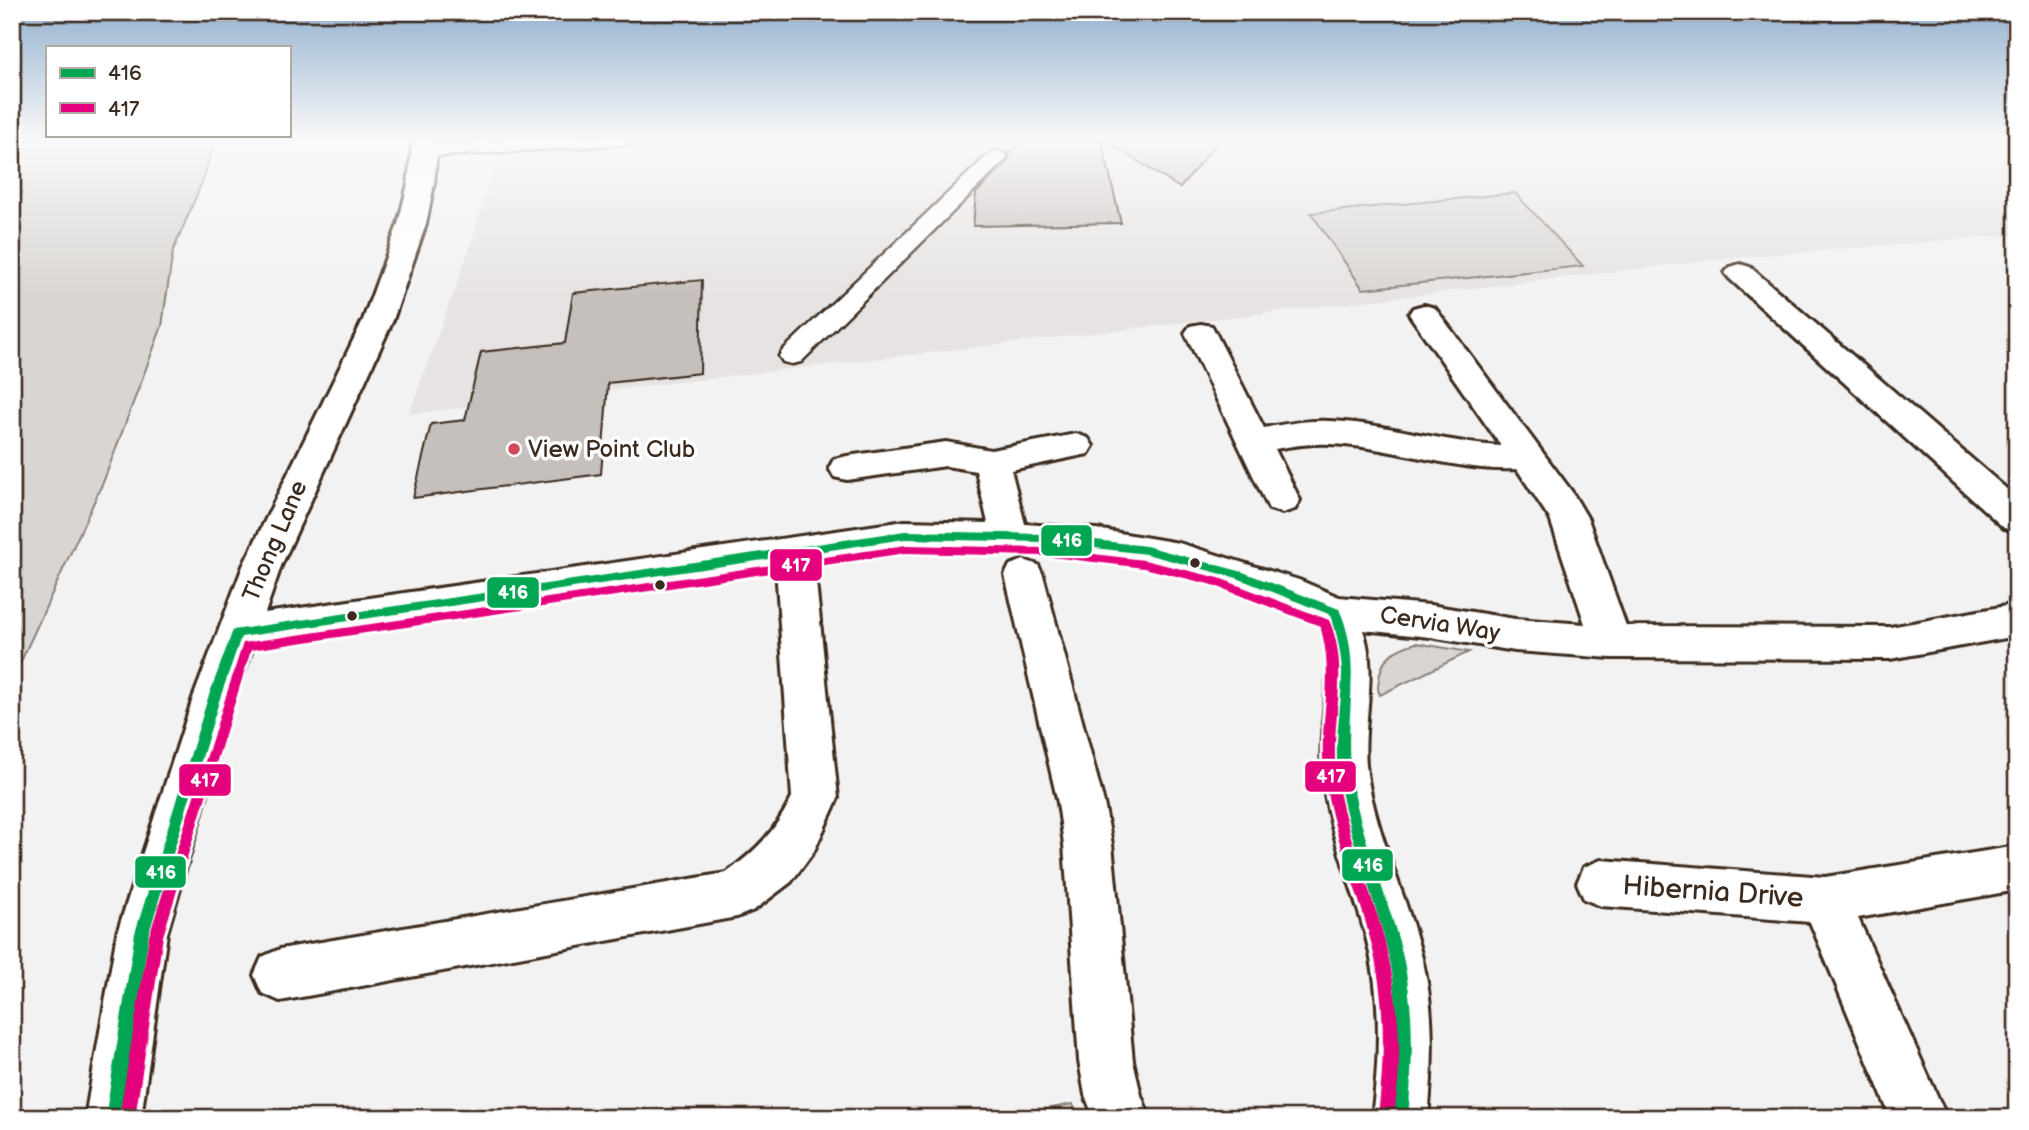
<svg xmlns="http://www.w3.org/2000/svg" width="2029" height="1130" font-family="'Balsamiq Sans',sans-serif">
  <rect width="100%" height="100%" fill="#f3f2f2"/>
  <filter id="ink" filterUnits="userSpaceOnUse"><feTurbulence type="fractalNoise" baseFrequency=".0143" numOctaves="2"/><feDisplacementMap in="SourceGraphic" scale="14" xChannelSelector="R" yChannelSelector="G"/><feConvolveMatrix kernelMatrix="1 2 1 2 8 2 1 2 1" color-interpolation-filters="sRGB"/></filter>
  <g filter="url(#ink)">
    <polygon fill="#e6e3e2" points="502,138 2017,138 2017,235 1730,258 409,414 469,250"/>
    <g fill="#d8d5d2" stroke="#8a8078" stroke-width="2">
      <polygon points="12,138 216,138 203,180 173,251 162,326 104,480 12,681"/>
      <polygon points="1515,193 1583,266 1363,289 1311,213"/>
      <path d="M 1416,643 L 1469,652 L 1380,695 C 1377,689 1378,686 1379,679 C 1382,656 1395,649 1416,643 Z"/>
      <polygon points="1073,1104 1077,1118 1000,1118"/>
    </g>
    <g fill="#c6c0bd" stroke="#3b2a1e" stroke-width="2">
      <polygon points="1026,138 1101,138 1121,223 973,226 976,193 1006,163 1010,157 1008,154"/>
      <polygon points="1101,138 1221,138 1180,188"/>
      <polygon points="702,280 700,373 608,383 601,474 413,498 431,424 465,420 481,352 565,343 573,293"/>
    </g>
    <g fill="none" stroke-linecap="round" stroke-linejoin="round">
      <g stroke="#3b2a1e" stroke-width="5">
        <g id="pedestrian">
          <polygon points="535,138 641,138 638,142 631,144 424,157 417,155 414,151 417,147 424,145"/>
          <polygon points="997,151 1004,153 1007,157 1004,161 801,362 792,364 783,362 779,356 783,350 990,153"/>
        </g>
      </g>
      <g stroke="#3b2a1e" stroke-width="6">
        <g id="minor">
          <path d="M 413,138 L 438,138 L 434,184 L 426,224 L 393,320 L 281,566 L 265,613 L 905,521 L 988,523 L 976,471 L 946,466 L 847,480 L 834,477 L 829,468 L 834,459 L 847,456 L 946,442 L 991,450 L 1076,434 L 1088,438 L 1093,446 L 1088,454 L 1011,470 L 1025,524 L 1096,529 L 1179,543 L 1299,580 L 1339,597 L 1430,605 L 1515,619 L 1585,624 L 1550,519 L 1517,469 C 1453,472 1393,446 1329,444 C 1311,443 1293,446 1275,449 L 1300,500 L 1295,509 L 1282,513 L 1269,509 L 1185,333 L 1190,326 L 1201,324 L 1212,326 L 1264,428 C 1285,424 1307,420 1329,421 C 1387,423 1443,443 1501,446 L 1409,314 L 1413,308 L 1424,305 L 1435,308 L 1572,492 L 1588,519 L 1626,626 L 1890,627 L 2017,604 L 2017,636 L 1890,659 L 1611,658 L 1515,651 L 1430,637 L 1363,630 C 1379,677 1360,726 1367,774 C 1377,838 1407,895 1422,958 C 1435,1010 1433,1065 1428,1118 L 1372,1118 C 1380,1056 1382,994 1365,933 C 1350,879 1326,826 1322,769 C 1317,719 1338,671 1319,622 L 1271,602 L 1177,571 L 1096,557 L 1010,551 L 905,549 L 814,562 L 838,798 L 814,851 L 791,882 L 754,910 L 737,917 L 280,1001 L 262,993 L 254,975 L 262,957 L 280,949 L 726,873 C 757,850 775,832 792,797 L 776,568 L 253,647 L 235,698 L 167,933 L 141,1118 L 85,1118 L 117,933 L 193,698 L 243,566 L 363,320 L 398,224 L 408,184 Z"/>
          <polygon points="1740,264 1750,267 2017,498 2017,532 2004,528 1730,279 1725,273 1730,267"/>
          <polygon points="1024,560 1038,565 1043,575 1104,803 1112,844 1133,1061 1141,1095 1150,1118 1094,1118 1085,1095 1079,1061 1064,844 1058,803 1005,575 1010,565"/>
          <polygon points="2017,846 2017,890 1858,918 1947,1118 1891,1118 1810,922 1601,906 1584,899 1577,883 1584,867 1601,860 1825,877"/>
        </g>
      </g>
      <use href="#pedestrian" fill="#fff" fill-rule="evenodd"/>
      <use href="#minor" fill="#fff" fill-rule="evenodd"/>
      <g stroke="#fff" stroke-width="6">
        <path id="bus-1" d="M 905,531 L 1044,534 L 1146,546 L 1243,572 L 1339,609 C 1364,664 1343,716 1351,773 C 1359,835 1387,892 1402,953 C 1415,1007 1413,1063 1408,1118 L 1392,1118 C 1398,1063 1401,1007 1388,953 C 1374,892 1347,836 1338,773 C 1334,739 1342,706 1342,672 C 1341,652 1337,634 1331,615 L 1237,578 L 1146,554 L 1044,542 L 905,539 L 241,637 L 220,698 L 149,933 L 121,1118 L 105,1118 L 135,933 L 208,698 L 233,630 Z"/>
      </g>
      <g stroke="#fff" stroke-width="6">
        <path id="bus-2" d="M 906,545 L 1043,548 L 1144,560 L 1219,578 L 1329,620 C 1351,669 1330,722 1336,773 C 1343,823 1363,870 1378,917 C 1397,978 1406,1055 1393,1118 L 1379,1118 L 1378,1116 C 1385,1057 1386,999 1371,942 C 1357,885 1331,832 1324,773 C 1318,722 1336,678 1320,626 L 1213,585 L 1144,568 L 1043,556 L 906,553 L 251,650 L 163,936 L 135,1118 L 119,1118 L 149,936 L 243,643 Z"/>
      </g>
      <use href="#bus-1" fill="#00a651" fill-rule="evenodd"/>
      <use href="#bus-2" fill="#e5007d" fill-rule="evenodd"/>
    </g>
  </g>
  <linearGradient id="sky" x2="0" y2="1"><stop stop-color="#92b0ce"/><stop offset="0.47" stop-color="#faf9f9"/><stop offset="1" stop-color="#faf9f9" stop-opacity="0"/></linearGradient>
  <rect width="2029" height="296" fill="url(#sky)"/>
  <circle fill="#d1495b" stroke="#fff" stroke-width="2.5" cx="514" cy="449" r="7"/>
  <g fill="#3b2a1e" stroke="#fff" stroke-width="2.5">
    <circle cx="1195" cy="563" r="6"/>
    <circle cx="660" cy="585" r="6"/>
    <circle cx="352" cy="616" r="6"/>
  </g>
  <g text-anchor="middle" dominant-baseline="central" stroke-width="7" stroke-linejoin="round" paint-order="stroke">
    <g font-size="24" fill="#3b2a1e" stroke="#fff" text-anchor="start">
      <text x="528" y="449">View Point Club</text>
    </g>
    <g font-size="24" fill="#3b2a1e" stroke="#fff">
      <text transform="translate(275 541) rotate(-67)">Thong Lane</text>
      <text transform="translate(1440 624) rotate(9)">Cervia Way</text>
    </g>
    <g font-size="28" fill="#3b2a1e" stroke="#fff">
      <text transform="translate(1713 892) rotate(4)">Hibernia Drive</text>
    </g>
  </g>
  <g stroke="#fff" stroke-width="2.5">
    <rect x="1040" y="524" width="53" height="33" rx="7" fill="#00a651"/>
    <rect x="769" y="548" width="54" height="34" rx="7" fill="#e5007d"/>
    <rect x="486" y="576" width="54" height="33" rx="7" fill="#00a651"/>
    <rect x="1304" y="760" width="53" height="33" rx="7" fill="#e5007d"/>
    <rect x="178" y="763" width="54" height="34" rx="7" fill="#e5007d"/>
    <rect x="1341" y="848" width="53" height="34" rx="7" fill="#00a651"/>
    <rect x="134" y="855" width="53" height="34" rx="7" fill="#00a651"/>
  </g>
  <g font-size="19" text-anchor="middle" font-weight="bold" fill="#fff">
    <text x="1067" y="547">416</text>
    <text x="796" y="572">417</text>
    <text x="513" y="599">416</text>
    <text x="1331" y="783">417</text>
    <text x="205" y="787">417</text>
    <text x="1368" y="872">416</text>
    <text x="161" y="879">416</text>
  </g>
  <rect width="2029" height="1130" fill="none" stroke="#fff" stroke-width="42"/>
  <rect x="21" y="21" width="1987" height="1088" fill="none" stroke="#3b2a1e" stroke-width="2.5" filter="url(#ink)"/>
  <rect x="46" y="46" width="245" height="91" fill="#ffffff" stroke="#b1aaa5" stroke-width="2"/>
  <rect x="60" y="68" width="35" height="10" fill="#00a651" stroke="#b1aaa5" stroke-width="2"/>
  <text x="108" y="80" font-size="21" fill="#3b2a1e">416</text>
  <rect x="60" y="103" width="35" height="10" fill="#e5007d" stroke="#b1aaa5" stroke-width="2"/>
  <text x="108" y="116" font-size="21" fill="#3b2a1e">417</text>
</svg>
